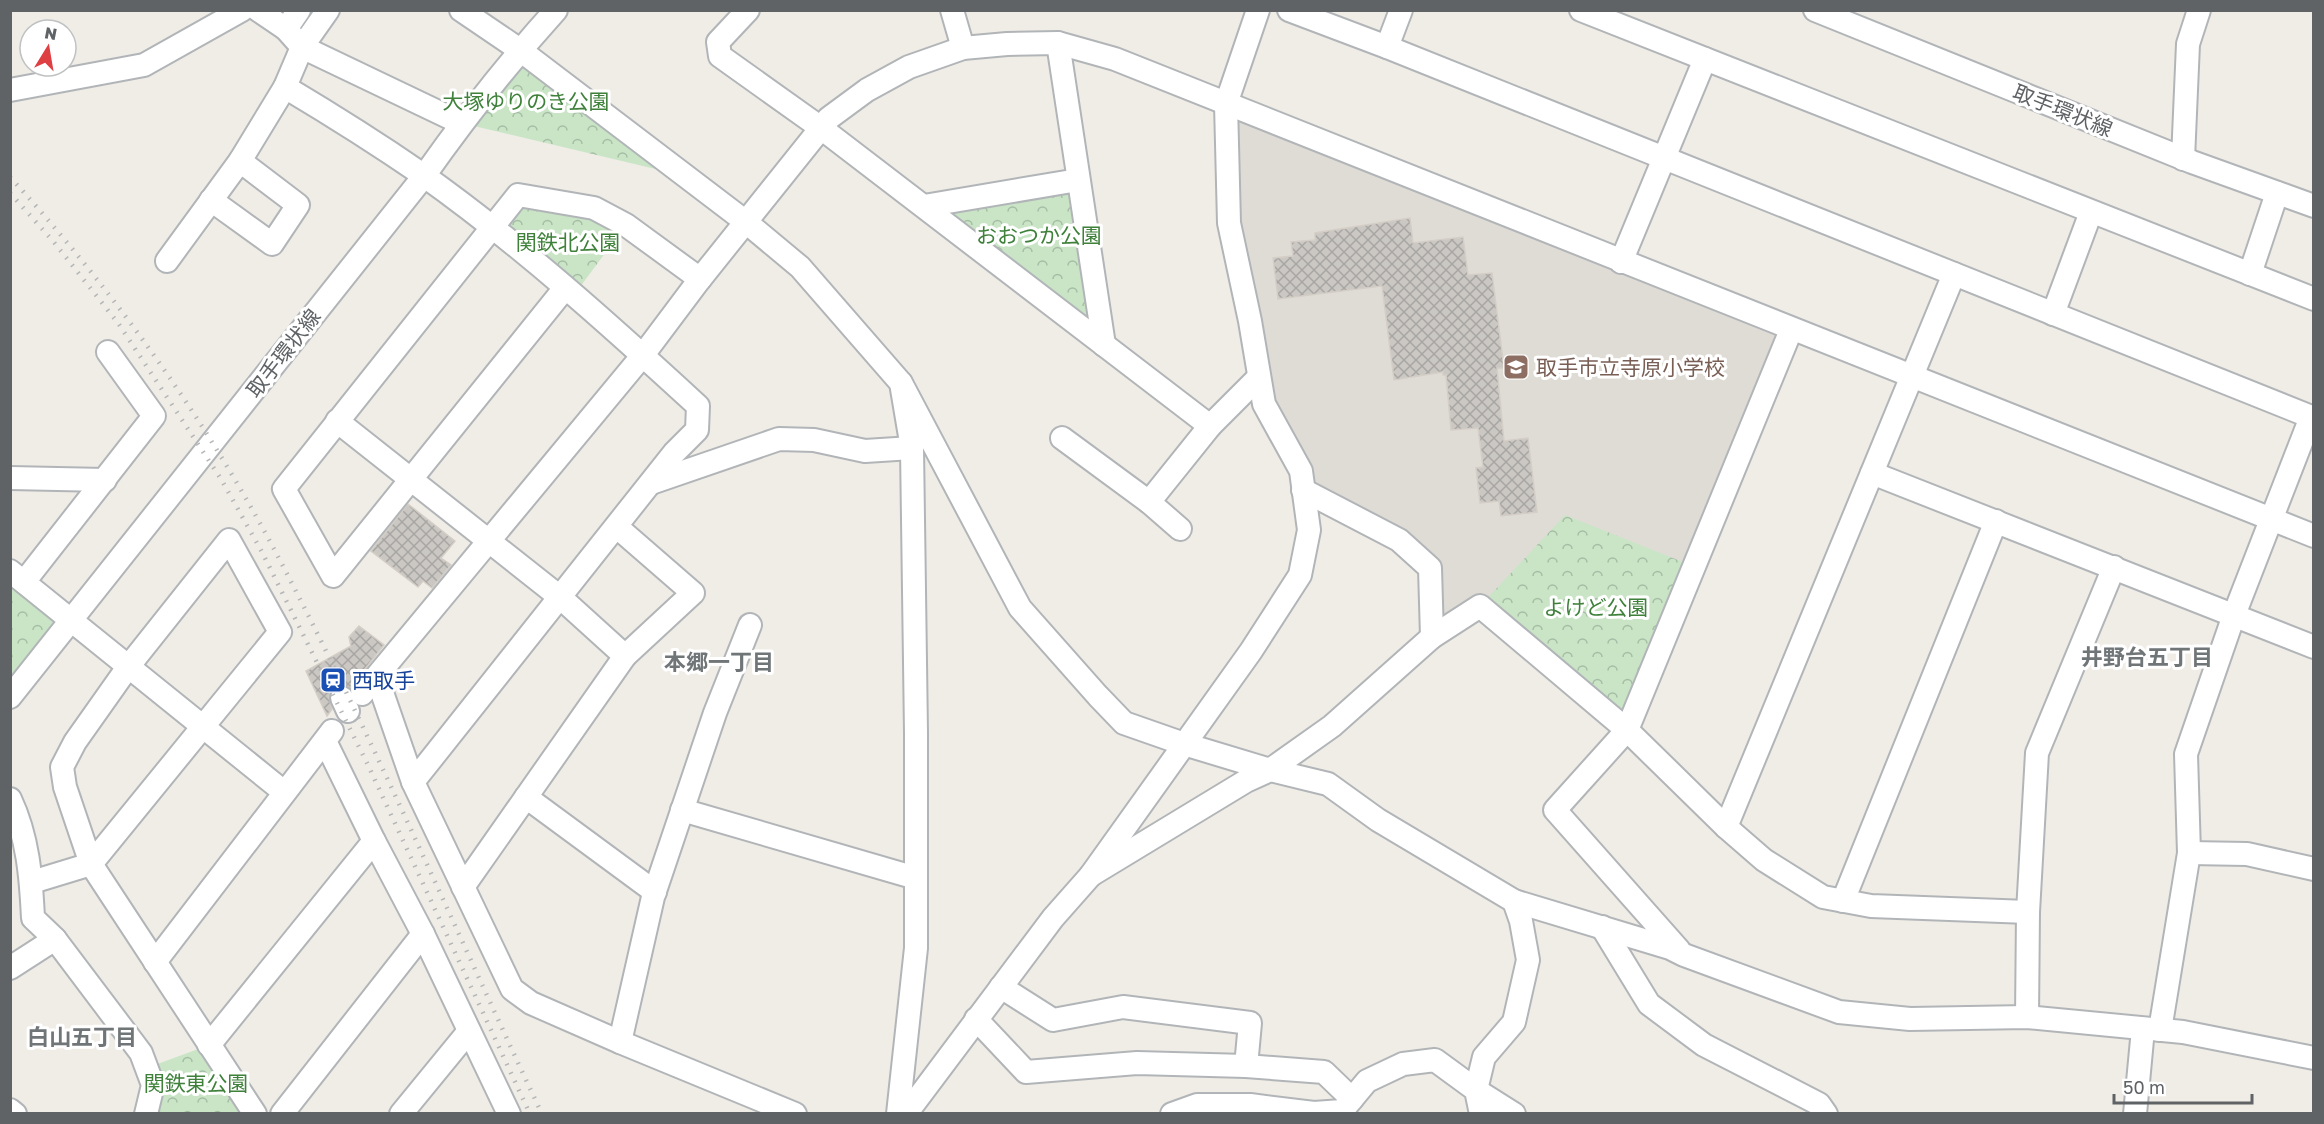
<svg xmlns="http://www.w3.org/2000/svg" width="2324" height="1124" font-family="'Golos Text','Noto Sans JP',sans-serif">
  <defs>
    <pattern id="park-crowns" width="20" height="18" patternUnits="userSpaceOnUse" patternTransform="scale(1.5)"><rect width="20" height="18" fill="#c9e5c6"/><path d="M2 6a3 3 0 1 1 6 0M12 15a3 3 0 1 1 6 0" fill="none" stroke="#a6bda5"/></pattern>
    <pattern id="building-cross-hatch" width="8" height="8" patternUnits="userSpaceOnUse" patternTransform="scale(1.5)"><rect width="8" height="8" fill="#cbc8c4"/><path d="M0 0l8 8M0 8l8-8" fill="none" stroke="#a8a6a3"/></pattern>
  </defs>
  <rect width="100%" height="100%" fill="#f0ede7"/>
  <polygon fill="#dfdcd6" points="1226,104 1791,330 1693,566 1480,606 1432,637 1430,568 1303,490 1264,404 1229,223"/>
  <g fill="url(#park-crowns)">
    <polygon points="520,50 685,176 461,123"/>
    <polygon points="1078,180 1104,345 924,206"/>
    <polygon points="518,195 626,225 574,295 491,228"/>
    <polygon points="1565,515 1693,566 1627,730 1480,606"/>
    <polygon points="11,585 54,622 11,677"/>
    <polygon points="209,1045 255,1114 144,1114 144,1069"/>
  </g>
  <g fill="url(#building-cross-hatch)" stroke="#d4cec6" stroke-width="1.5">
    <polygon points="1410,218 1413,243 1463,237 1468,275 1492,273 1504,368 1497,368 1504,441 1528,438 1537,512 1501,516 1499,501 1480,503 1476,468 1483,467 1478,428 1451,430 1446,375 1443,375 1443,372 1394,380 1382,286 1278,299 1273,258 1293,256 1291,242 1315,240 1315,233"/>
    <polygon points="408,504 455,541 441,558 451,565 432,588 423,581 418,587 371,551"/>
    <polygon points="359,626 384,645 350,688 343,685 331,690 329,697 332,709 327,716 306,671 351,646 349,637"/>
  </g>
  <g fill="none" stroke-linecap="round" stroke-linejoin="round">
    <g stroke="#b2b5b8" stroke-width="26">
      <g id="minor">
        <polyline points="258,10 286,29 302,47 461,123"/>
        <path d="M 328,10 L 302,47 L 285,87 C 332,115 378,144 423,175 C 520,244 611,326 698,406 L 697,430 L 674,453 L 413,782"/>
        <polyline points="461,10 520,50 746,222 800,267 901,383 912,448 916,733 916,948 898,1114"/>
        <polyline points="748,10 718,42 720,56 821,128 1210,426"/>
        <polyline points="952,10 963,48"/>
        <polyline points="1289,10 1387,47 2314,418"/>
        <polyline points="1581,10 2314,299"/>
        <polyline points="1815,10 2192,162 2314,206"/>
        <polyline points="286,29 299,10"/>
        <polyline points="1058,43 1104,345"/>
        <polyline points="1387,47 1401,10"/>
        <polyline points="10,90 144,65 242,10"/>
        <polyline points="2183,159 2188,44 2199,10"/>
        <polyline points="211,200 272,244 298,205 240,161"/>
        <polyline points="924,206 1078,180"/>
        <polyline points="167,261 240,161 285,87"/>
        <polyline points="1621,262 1705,59"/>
        <polyline points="2250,274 2277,193"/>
        <polyline points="565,288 333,576 284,489 518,195 594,208 626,225 700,279"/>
        <polyline points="2053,314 2091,212"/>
        <polyline points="901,383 1020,608 1098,696 1124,723 1184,744 1270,770 1332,726 1432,637 1480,606 1627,730 1726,827 1764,860 1823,897 1871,906 2028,912"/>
        <polyline points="337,421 561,598 625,656 463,887"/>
        <polyline points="1062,438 1149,502 1180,529"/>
        <polyline points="1872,473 2314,647"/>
        <polyline points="10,478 105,480"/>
        <polyline points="651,483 779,439 814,440 865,451 912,448"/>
        <polyline points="1303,490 1399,540 1430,568 1432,637"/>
        <polyline points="1149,502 1210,426 1259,377"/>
        <polyline points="617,527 693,593 625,656"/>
        <polyline points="10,571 284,792"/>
        <polyline points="24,582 154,416 108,352"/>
        <polyline points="377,678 413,782 512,989 531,1003 620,1042 795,1114"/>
        <polyline points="362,694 643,355 700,279 829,118 867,90 909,67 963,48 1007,44 1058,43 1115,59 2314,536"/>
        <path d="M 10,697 L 424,176 C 465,118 508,63 556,10"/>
        <polyline points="342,698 348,711"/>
        <polyline points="325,741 374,841 423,934 509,1114"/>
        <polyline points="526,797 655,892"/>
        <path d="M 10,799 C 28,837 31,877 33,918 L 55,939"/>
        <polyline points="682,810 916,878"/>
        <polyline points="1726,827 1954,274"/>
        <polyline points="2189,853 2247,854 2314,869"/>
        <polyline points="1091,875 1246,781 1270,770 1328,784 1378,820 1514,901 1670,948 1684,955 1839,1012 1910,1019 2027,1017 2183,1032 2314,1058"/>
        <polyline points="32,882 91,864 280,632 229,540 128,667 75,742 62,767 65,787 91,864 255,1114"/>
        <polyline points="1843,901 1996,521"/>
        <polyline points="1602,927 1649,1004 1704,1045 1819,1104 1826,1114"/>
        <polyline points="1679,950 1555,810 1627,730 1791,330"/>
        <polyline points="155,962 332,731"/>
        <polyline points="10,968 55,939 141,1053 153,1085 146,1114"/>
        <polyline points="1001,987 1053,1020 1123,1007 1250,1023 1246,1066"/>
        <polyline points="2027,1017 2028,912 2037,753 2114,567"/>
        <polyline points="976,1019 1026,1072 1137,1063 1246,1066 1324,1072 1352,1099"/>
        <polyline points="2160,1030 2189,853 2186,754 2234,615 2311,417"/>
        <polyline points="620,1042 653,897 715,713 750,625"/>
        <polyline points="209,1045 374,841"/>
        <polyline points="10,1110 15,1114"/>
        <polyline points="282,1114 423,934"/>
        <polyline points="401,1114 469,1031"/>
        <polyline points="906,1114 1053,918 1091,875 1251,651 1300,575 1309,530 1301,471 1264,404 1250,321 1229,223 1226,104 1258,10"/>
        <polyline points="1172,1114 1197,1105 1250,1105 1314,1113 1342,1111 1367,1081 1403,1064 1435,1060 1476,1090 1481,1114"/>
        <polyline points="1514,1114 1476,1090 1484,1057 1514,1022 1528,960 1521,921 1514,901"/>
        <polyline points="2135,1114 2143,1029"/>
      </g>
    </g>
    <use href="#minor" stroke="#fff" stroke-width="22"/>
    <g stroke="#b5b6b6" stroke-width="4.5" stroke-dasharray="1.5 8" stroke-linecap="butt">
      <path d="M 10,177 C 112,289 202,414 274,549 C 371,733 453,925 542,1114"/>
      <polyline points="10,193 53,241 118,323 221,479 262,552 367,763 530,1114"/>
    </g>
  </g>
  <defs>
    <g id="school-square" transform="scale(1.35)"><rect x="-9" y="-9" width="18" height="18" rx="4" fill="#8d6e63" stroke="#fff"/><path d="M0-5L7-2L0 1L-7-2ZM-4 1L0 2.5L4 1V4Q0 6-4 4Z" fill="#fff"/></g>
    <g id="station-square" transform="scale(1.35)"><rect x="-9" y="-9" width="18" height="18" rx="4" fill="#1a4fb4" stroke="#fff"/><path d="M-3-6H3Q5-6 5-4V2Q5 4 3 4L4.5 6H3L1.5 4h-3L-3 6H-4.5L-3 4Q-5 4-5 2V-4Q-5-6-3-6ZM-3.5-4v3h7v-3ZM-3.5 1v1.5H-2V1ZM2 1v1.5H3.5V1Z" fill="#fff"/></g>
  </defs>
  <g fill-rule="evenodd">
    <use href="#school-square" x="1516" y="367"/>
    <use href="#station-square" x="333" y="680"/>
  </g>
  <g text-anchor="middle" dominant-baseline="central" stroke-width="6" stroke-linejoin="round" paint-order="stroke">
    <g font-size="21" fill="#3f813b" stroke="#fff">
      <text x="526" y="101">大塚ゆりのき公園</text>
      <text x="1039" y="235">おおつか公園</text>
      <text x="568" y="242">関鉄北公園</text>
      <text x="1596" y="607">よけど公園</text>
      <text x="196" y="1083">関鉄東公園</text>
    </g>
    <g font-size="21" fill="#5f6366" stroke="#fff">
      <text transform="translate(2063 110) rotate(22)">取手環状線</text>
      <text transform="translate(283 353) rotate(-52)">取手環状線</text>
    </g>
    <g font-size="21" fill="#785e54" stroke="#fff" text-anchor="start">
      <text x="1536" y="367">取手市立寺原小学校</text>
    </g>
    <g font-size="21" fill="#164399" stroke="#fff" text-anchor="start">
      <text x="352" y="680">西取手</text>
    </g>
    <g font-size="22" font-weight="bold" fill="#707578" stroke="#fff">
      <text x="2147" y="656">井野台五丁目</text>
      <text x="719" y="661">本郷一丁目</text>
      <text x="82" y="1036">白山五丁目</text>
    </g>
  </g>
  <rect width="2324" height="1124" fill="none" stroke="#5f6366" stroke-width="24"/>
  <g transform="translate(48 48) rotate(11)"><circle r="28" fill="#ffffff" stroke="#bfc1c2" stroke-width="1.5"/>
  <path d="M0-4.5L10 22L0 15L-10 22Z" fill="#de3f43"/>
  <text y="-9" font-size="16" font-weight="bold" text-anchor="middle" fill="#5f6366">N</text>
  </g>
  <path d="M2114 1094v9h138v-9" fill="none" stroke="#5f6366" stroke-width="3"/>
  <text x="2123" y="1094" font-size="18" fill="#5f6366" stroke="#ffffff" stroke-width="4.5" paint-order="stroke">50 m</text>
</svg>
